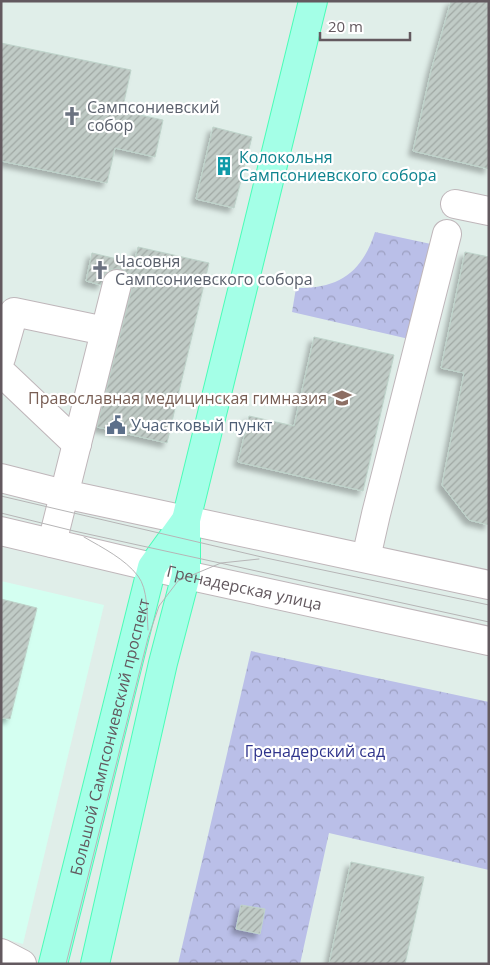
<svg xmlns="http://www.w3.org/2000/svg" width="490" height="965" font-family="'Open Sans',sans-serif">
  <defs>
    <pattern id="forest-crowns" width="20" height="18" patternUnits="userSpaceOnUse" patternTransform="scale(1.25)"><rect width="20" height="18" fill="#babfe8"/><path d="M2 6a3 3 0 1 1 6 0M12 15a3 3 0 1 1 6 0" fill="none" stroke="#9b9ebf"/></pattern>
    <pattern id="building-hatch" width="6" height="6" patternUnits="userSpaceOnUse" patternTransform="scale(1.25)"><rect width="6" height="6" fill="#c0cbc6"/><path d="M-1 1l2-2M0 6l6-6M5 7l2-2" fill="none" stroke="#a0a8a4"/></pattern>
    <filter id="shadow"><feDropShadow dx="-4.5" dy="4.5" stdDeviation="2.5" flood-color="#0004"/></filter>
  </defs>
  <rect width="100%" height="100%" fill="#e0eee9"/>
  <polygon fill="#d4fff1" points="1,581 104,605 23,944 1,938"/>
  <g fill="url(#forest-crowns)">
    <path d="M 375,232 L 431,244 L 409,339 L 292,312 L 296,288 C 338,289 362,273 375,232 Z"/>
    <polygon points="251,651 489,702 489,870 329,833 300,964 178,964"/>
  </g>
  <g fill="url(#building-hatch)" stroke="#bed3ca" filter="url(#shadow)">
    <polygon points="451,1 489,1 489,169 413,151 431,71"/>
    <polygon points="1,43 131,70 122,111 163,120 155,157 115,148 107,183 1,161"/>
    <polygon points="213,127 252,137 234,208 196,199"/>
    <polygon points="138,247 209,263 167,443 97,427 132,288 132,280 128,273 120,269 112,269 106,273 101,285 86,281 92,253 134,263"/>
    <polygon points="465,252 489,257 489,525 469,520 442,485 464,373 441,368"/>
    <polygon points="314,337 394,355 363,491 238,462 249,416 294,426"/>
    <polygon points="1,599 37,608 10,719 1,718"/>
    <polygon points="351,862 424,877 405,964 329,964"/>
    <polygon points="241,905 265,909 260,934 236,929"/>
  </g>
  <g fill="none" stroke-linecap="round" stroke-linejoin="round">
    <g stroke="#bfb6ba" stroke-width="30">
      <g id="minor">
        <polyline points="455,204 489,211"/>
        <polyline points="1,358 14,312 105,331"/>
        <polyline points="1,372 77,444"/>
        <polyline points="1,478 64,494 489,585"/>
        <path id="s1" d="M 1,531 L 186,575 L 489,641"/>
        <polyline points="52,543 117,284"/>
        <polyline points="366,558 376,514 447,234"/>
        <polyline points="1,953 22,964"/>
      </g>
    </g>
    <g stroke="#4afdb8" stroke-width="30">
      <g id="major">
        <path id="s2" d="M 53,964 L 152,567 L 186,520"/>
        <polyline points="95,964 163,663 186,575 186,520 313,1"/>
      </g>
    </g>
    <use href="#minor" stroke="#fff" stroke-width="28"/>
    <use href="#major" stroke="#a4ffe7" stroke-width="28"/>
    <g stroke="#b6b5b6" stroke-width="1">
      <polyline points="1,496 266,558 489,605"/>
      <polyline points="1,513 74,531 489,622"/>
      <path d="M 84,537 C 103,548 125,559 138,576 C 148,589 147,614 148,630"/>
      <polyline points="66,964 148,638 159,606 178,581 221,563 259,559"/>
    </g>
  </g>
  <defs>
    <g id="church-bare" transform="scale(1.5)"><path d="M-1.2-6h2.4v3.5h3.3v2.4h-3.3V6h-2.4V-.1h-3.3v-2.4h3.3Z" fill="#6b7280" stroke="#fff" stroke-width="2.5" paint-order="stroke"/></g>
    <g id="building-bare" transform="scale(1.5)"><path d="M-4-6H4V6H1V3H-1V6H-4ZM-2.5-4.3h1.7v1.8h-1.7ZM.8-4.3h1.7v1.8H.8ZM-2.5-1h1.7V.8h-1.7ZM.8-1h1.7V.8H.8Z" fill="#0f9aa8" stroke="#fff" stroke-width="2.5" paint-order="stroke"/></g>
    <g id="school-bare" transform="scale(1.5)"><path d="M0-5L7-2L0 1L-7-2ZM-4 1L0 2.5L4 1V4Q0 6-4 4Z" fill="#8d6e63" stroke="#fff" stroke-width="2.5" paint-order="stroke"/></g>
    <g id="civic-bare" transform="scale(1.5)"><path d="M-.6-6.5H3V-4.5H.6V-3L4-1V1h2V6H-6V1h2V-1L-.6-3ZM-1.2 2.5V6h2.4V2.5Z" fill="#5c6f8a" stroke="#fff" stroke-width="2.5" paint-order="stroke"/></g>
  </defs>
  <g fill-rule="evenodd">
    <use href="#church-bare" x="72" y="116"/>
    <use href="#building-bare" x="224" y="166"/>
    <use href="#church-bare" x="100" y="270"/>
    <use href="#school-bare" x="342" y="398"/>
    <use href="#civic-bare" x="116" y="425"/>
  </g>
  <g text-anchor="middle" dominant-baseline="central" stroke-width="4.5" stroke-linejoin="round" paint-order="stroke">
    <g font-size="16" fill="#5b616d" stroke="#fff" text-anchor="start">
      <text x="87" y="107">Сампсониевский<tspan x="87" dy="18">собор</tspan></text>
      <text x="115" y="261">Часовня<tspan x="115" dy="18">Сампсониевского собора</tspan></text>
    </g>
    <g font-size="16" fill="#0d838f" stroke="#fff" text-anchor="start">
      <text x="239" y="157">Колокольня<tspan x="239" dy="18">Сампсониевского собора</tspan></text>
    </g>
    <g font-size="16" fill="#785e54" stroke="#fff" text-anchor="end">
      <text x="327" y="398">Православная медицинская гимназия</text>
    </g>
    <g font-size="16" fill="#4e5e75" stroke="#fff" text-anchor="start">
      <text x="131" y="425">Участковый пункт</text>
    </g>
    <g font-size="16" fill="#63595f" stroke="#fff">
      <text stroke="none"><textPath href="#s1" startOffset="250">Гренадерская улица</textPath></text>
      <text stroke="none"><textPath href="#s2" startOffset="234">Большой Сампсониевский проспект</textPath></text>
    </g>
    <g font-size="16" fill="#2f348c" stroke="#fff">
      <text x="315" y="751">Гренадерский сад</text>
    </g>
  </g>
  <rect width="490" height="965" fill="none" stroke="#63595f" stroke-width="5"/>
  <path d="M320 32v8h90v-8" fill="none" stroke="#63595f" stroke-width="2.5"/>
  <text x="328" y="32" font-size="15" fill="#63595f" stroke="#ffffff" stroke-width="4" paint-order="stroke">20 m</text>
</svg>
